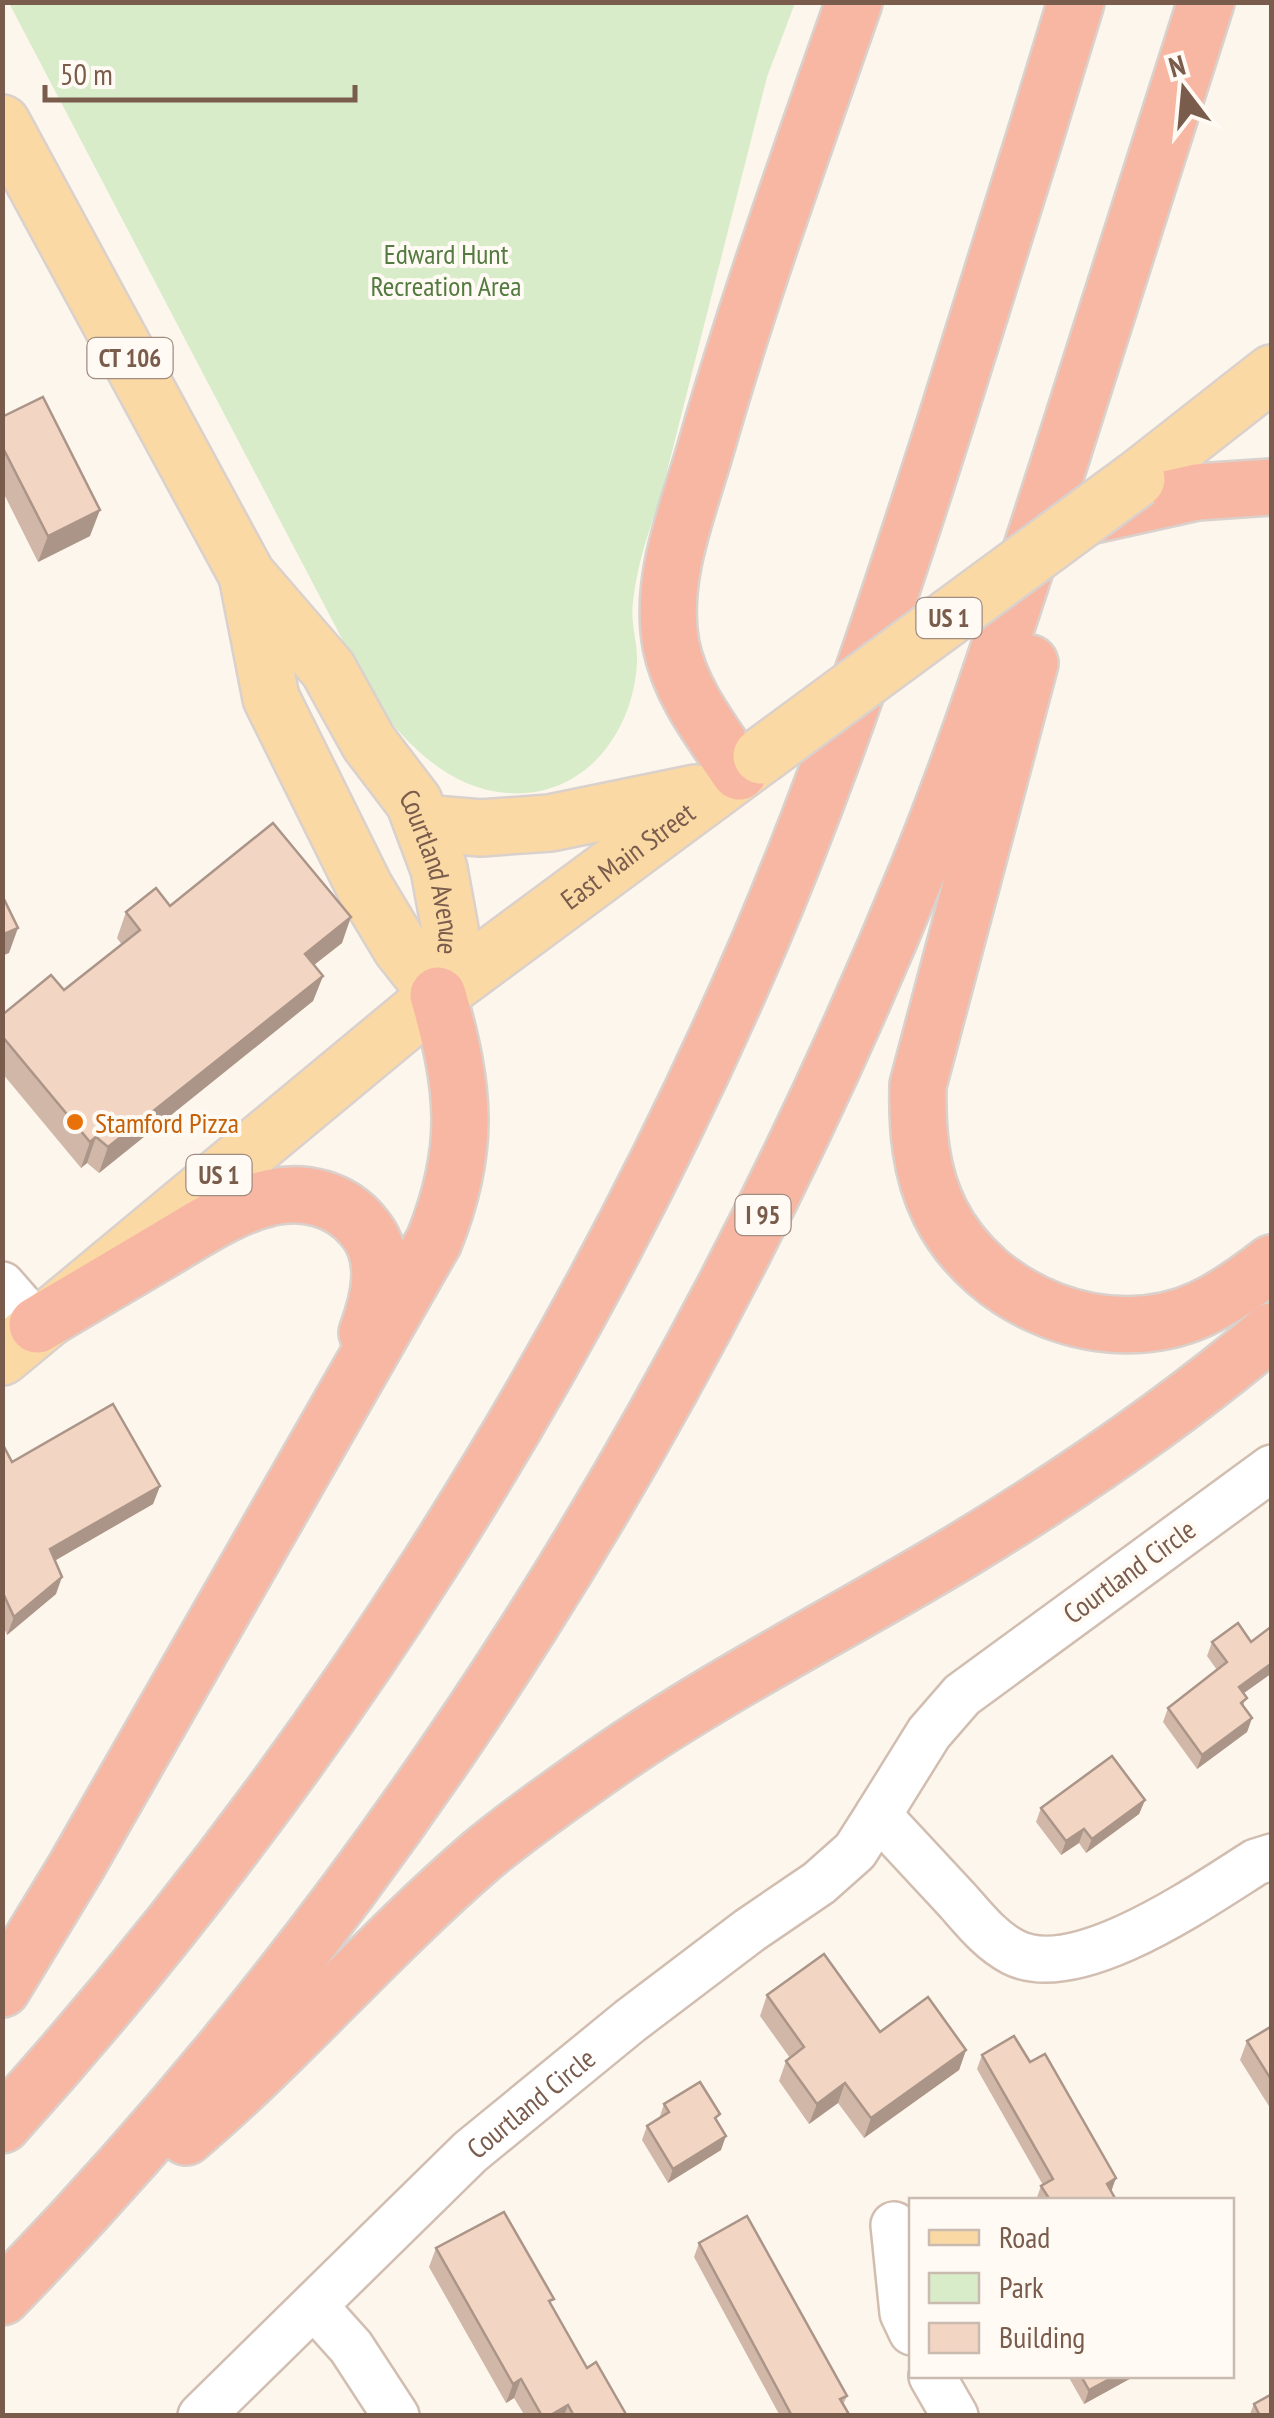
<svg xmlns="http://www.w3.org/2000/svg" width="1274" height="2418" font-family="'PT Sans Narrow',sans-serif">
  <rect width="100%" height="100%" fill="#fdf6ec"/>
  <path fill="#d8ecc9" d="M 9,3 L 795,3 L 767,77 L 660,499 C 648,533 637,565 633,602 C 630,622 638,643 637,663 C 633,734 583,799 507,793 C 450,789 405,744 374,700 Z"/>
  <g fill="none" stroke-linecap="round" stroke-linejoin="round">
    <g stroke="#d1beb0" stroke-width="50">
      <g id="minor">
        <polyline points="2,1285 37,1325"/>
        <path d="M 1272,1468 L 962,1695 L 929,1733 L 878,1815 C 905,1844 931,1872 957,1900 C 974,1919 990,1940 1013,1952 C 1076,1985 1202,1896 1256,1862 L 1272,1857"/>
        <polyline points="894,2225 903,2313 912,2332"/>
        <polyline points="315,2307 351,2347 396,2416"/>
        <polyline points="932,2376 955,2416"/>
        <path id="s1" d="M 201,2416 L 470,2152 L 630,2021 L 750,1930 L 819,1883 L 855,1851 L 878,1815"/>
      </g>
    </g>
    <g stroke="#dad1cd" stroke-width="60">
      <g id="major">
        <path id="s2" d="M 2,123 L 247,575 L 328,669 L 369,743 L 414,802 L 439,869 L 450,929 L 448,957 L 438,995"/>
        <polyline points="1137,479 1272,373"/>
        <polyline points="248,580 271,698 365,888 401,948 438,995"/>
        <polyline points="422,823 481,828 550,823 696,793"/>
        <path id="s3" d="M 2,1357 L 438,995 L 761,756"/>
      </g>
    </g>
    <g stroke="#dad1cd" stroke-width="60">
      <g id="highway">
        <polyline points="1089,516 1197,492 1272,487"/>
        <path d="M 1030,663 L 918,1085 C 917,1128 920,1172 940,1212 C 985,1303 1108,1352 1201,1309 C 1227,1297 1249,1281 1272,1263"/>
        <path d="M 739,772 C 713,733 680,692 671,645 C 659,580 687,513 705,451 C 748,300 802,151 854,2"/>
        <path d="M 37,1325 C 79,1300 121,1275 162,1251 C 197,1230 232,1206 272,1197 C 305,1190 340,1199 362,1225 C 390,1256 380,1298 367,1333"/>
        <path d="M 2,1989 L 76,1867 L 434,1241 C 471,1149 465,1089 438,995"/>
        <path d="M 2,2125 C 317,1777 575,1372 760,941 C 833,770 891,594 947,418 C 991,280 1034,141 1076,2"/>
        <path d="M 186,2137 C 289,2049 378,1945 481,1856 C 519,1824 561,1795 602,1766 C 715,1687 840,1624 958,1553 C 1067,1487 1174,1414 1272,1331"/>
        <path d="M 2,2297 C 401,1888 705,1393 920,865 C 973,735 1015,600 1058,467 C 1108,312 1157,157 1206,2"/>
      </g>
    </g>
    <use href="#minor" stroke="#fff" stroke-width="45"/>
    <use href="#major" stroke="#fbd9a5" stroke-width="55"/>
    <use href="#highway" stroke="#f7b7a3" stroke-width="55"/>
    <g stroke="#dad1cd" stroke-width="60" stroke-linecap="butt">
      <polyline id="major-bridge" points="761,756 1137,479"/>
    </g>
    <use href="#major-bridge" stroke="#fbd9a5" stroke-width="55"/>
  </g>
  <g fill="#d1b7a8">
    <polygon points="2,417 90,536 38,562 2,490"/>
    <polygon points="170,906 342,943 314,965 323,976 313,1001 99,1173 87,1163 81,1168 2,1073 2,1015 64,990 122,945 117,938 126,912"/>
    <polygon points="2,1443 12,1462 160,1486 153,1504 55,1560 56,1594 7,1635 2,1623"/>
    <polygon points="1272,1626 1272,1673 1244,1693 1244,1707 1252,1718 1247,1732 1197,1769 1163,1722 1168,1708 1217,1670 1207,1656 1212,1642 1251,1642"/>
    <polygon points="1145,1800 1139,1814 1086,1853 1079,1843 1061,1855 1036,1822 1041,1808"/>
    <polygon points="767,1995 880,2032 966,2050 959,2070 864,2138 838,2103 809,2124 779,2081 786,2061 790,2058 760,2016"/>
    <polygon points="1272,2026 1272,2111 1240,2060 1247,2041"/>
    <polygon points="982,2055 1111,2192 1116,2200 1036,2200 1041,2186 1043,2185 977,2069"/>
    <polygon points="664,2104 717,2122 721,2150 668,2183 642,2140 647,2126 659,2119"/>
    <polygon points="699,2243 847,2396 843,2405 850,2416 780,2416 694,2257"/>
    <polygon points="436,2248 551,2305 587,2368 627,2416 525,2416 514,2398 506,2403 429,2267"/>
    <polygon points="1068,2376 1135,2376 1084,2404"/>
    <polygon points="1254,2404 1272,2416 1249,2416"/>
  </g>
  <g fill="#aa9588">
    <polygon points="100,510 90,536 38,562 48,536"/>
    <polygon points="351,917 342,943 296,979 305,954"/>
    <polygon points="18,928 9,953 2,956 2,935"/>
    <polygon points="323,976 313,1001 99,1173 108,1147"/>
    <polygon points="96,1137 87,1163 81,1168 90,1142"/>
    <polygon points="160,1486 153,1504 44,1567 50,1549"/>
    <polygon points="62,1577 56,1594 7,1635 14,1617"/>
    <polygon points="1272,1663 1272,1673 1234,1700 1239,1687"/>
    <polygon points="1252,1718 1247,1732 1197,1769 1202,1755"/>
    <polygon points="1145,1800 1139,1814 1086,1853 1092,1839"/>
    <polygon points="1084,1829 1079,1843 1061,1855 1066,1841"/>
    <polygon points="966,2050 959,2070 864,2138 871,2118"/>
    <polygon points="845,2083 838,2103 809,2124 817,2104"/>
    <polygon points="726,2136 721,2150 668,2183 673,2169"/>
    <polygon points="1116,2178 1111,2192 1107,2184"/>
    <polygon points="1115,2376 1135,2376 1084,2404 1089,2390"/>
    <polygon points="521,2379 514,2398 506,2403 513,2384"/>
    <polygon points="568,2405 564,2416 549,2416"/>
  </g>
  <g fill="#f3d5c3" stroke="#aa9588" stroke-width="2.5">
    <polygon points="43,397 100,510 48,536 2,446 2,417"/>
    <polygon points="273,823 351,917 305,954 323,976 108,1147 96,1137 90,1142 2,1036 2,1015 51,975 64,990 140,930 126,912 156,888 170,906"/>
    <polygon points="2,895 18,928 2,935"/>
    <polygon points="113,1404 160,1486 50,1549 62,1577 14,1617 2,1591 2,1443 12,1462"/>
    <polygon points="1238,1623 1251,1642 1272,1626 1272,1663 1239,1687 1247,1698 1241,1703 1252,1718 1202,1755 1168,1708 1227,1662 1212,1642"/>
    <polygon points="1112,1756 1145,1800 1092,1839 1084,1829 1066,1841 1041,1808"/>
    <polygon points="824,1954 880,2032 928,1997 966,2050 871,2118 845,2083 817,2104 786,2061 804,2047 767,1995"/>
    <polygon points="1272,2026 1272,2081 1247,2041"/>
    <polygon points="1014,2036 1030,2062 1045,2054 1116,2178 1107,2184 1116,2200 1050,2200 1041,2186 1053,2179 982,2055"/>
    <polygon points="700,2082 720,2114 715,2118 726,2136 673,2169 647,2126 669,2112 664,2104"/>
    <polygon points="504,2212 554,2299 549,2301 587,2368 596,2362 627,2416 574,2416 568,2405 549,2416 542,2416 521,2379 513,2384 436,2248"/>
    <polygon points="747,2216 847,2396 840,2399 850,2416 792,2416 699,2243"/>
    <polygon points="1081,2376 1115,2376 1089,2390"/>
    <polygon points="1272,2394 1272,2416 1260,2416 1254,2404"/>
  </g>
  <circle fill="#e8710a" stroke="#fffaf3" stroke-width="4" cx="75" cy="1122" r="10"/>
  <g text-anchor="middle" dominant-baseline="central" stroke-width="8" stroke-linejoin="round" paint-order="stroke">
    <g fill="#fffaf3" stroke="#a28b7f" stroke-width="2.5">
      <rect x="87.5" y="338" width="85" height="40" rx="8"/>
      <rect x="916.5" y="598" width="65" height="40" rx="8"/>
      <rect x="186.5" y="1155" width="65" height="40" rx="8"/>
      <rect x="735.5" y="1195" width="55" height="40" rx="8"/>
    </g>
    <g font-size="25" font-weight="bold" fill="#7a5c4d">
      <text x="130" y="358">CT 106</text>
      <text x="949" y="618">US 1</text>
      <text x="219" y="1175">US 1</text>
      <text x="763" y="1215">I 95</text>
    </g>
    <g font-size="28" fill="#537a41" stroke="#fffaf3">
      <text x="446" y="253">Edward Hunt<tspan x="446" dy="32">Recreation Area</tspan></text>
    </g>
    <g font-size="28" fill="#7a5c4d" stroke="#fffaf3">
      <text stroke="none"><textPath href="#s3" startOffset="802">East Main Street</textPath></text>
      <text stroke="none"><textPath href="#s2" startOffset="870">Courtland Avenue</textPath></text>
      <text transform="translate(1129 1571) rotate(-36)">Courtland Circle</text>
      <text stroke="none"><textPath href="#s1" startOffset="455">Courtland Circle</textPath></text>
    </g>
    <g font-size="28" fill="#c56008" stroke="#fffaf3" text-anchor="start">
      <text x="95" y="1122">Stamford Pizza</text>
    </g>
  </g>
  <rect width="1274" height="2418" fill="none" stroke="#7a5c4d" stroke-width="10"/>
  <rect x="909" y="2198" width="325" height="180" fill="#fffaf3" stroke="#cabbb1" stroke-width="2.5"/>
  <rect x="929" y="2230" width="50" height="15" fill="#fbd9a5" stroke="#cabbb1" stroke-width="2.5"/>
  <text x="999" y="2248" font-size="30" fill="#7a5c4d">Road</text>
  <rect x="929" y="2273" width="50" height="30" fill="#d8ecc9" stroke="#cabbb1" stroke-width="2.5"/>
  <text x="999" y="2298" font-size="30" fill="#7a5c4d">Park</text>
  <rect x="929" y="2323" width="50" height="30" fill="#f3d5c3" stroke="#cabbb1" stroke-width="2.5"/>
  <text x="999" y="2348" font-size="30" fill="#7a5c4d">Building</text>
  <g transform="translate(1184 90) rotate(344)" stroke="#fffaf3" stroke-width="8" paint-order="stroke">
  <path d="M0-8L18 38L0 25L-18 38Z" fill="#7a5c4d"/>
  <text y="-15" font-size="28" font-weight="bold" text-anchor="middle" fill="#7a5c4d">N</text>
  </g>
  <path d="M45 85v15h310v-15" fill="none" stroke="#7a5c4d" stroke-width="5"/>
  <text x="60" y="85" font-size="30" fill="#7a5c4d" stroke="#fffaf3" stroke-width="8" paint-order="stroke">50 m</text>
</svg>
